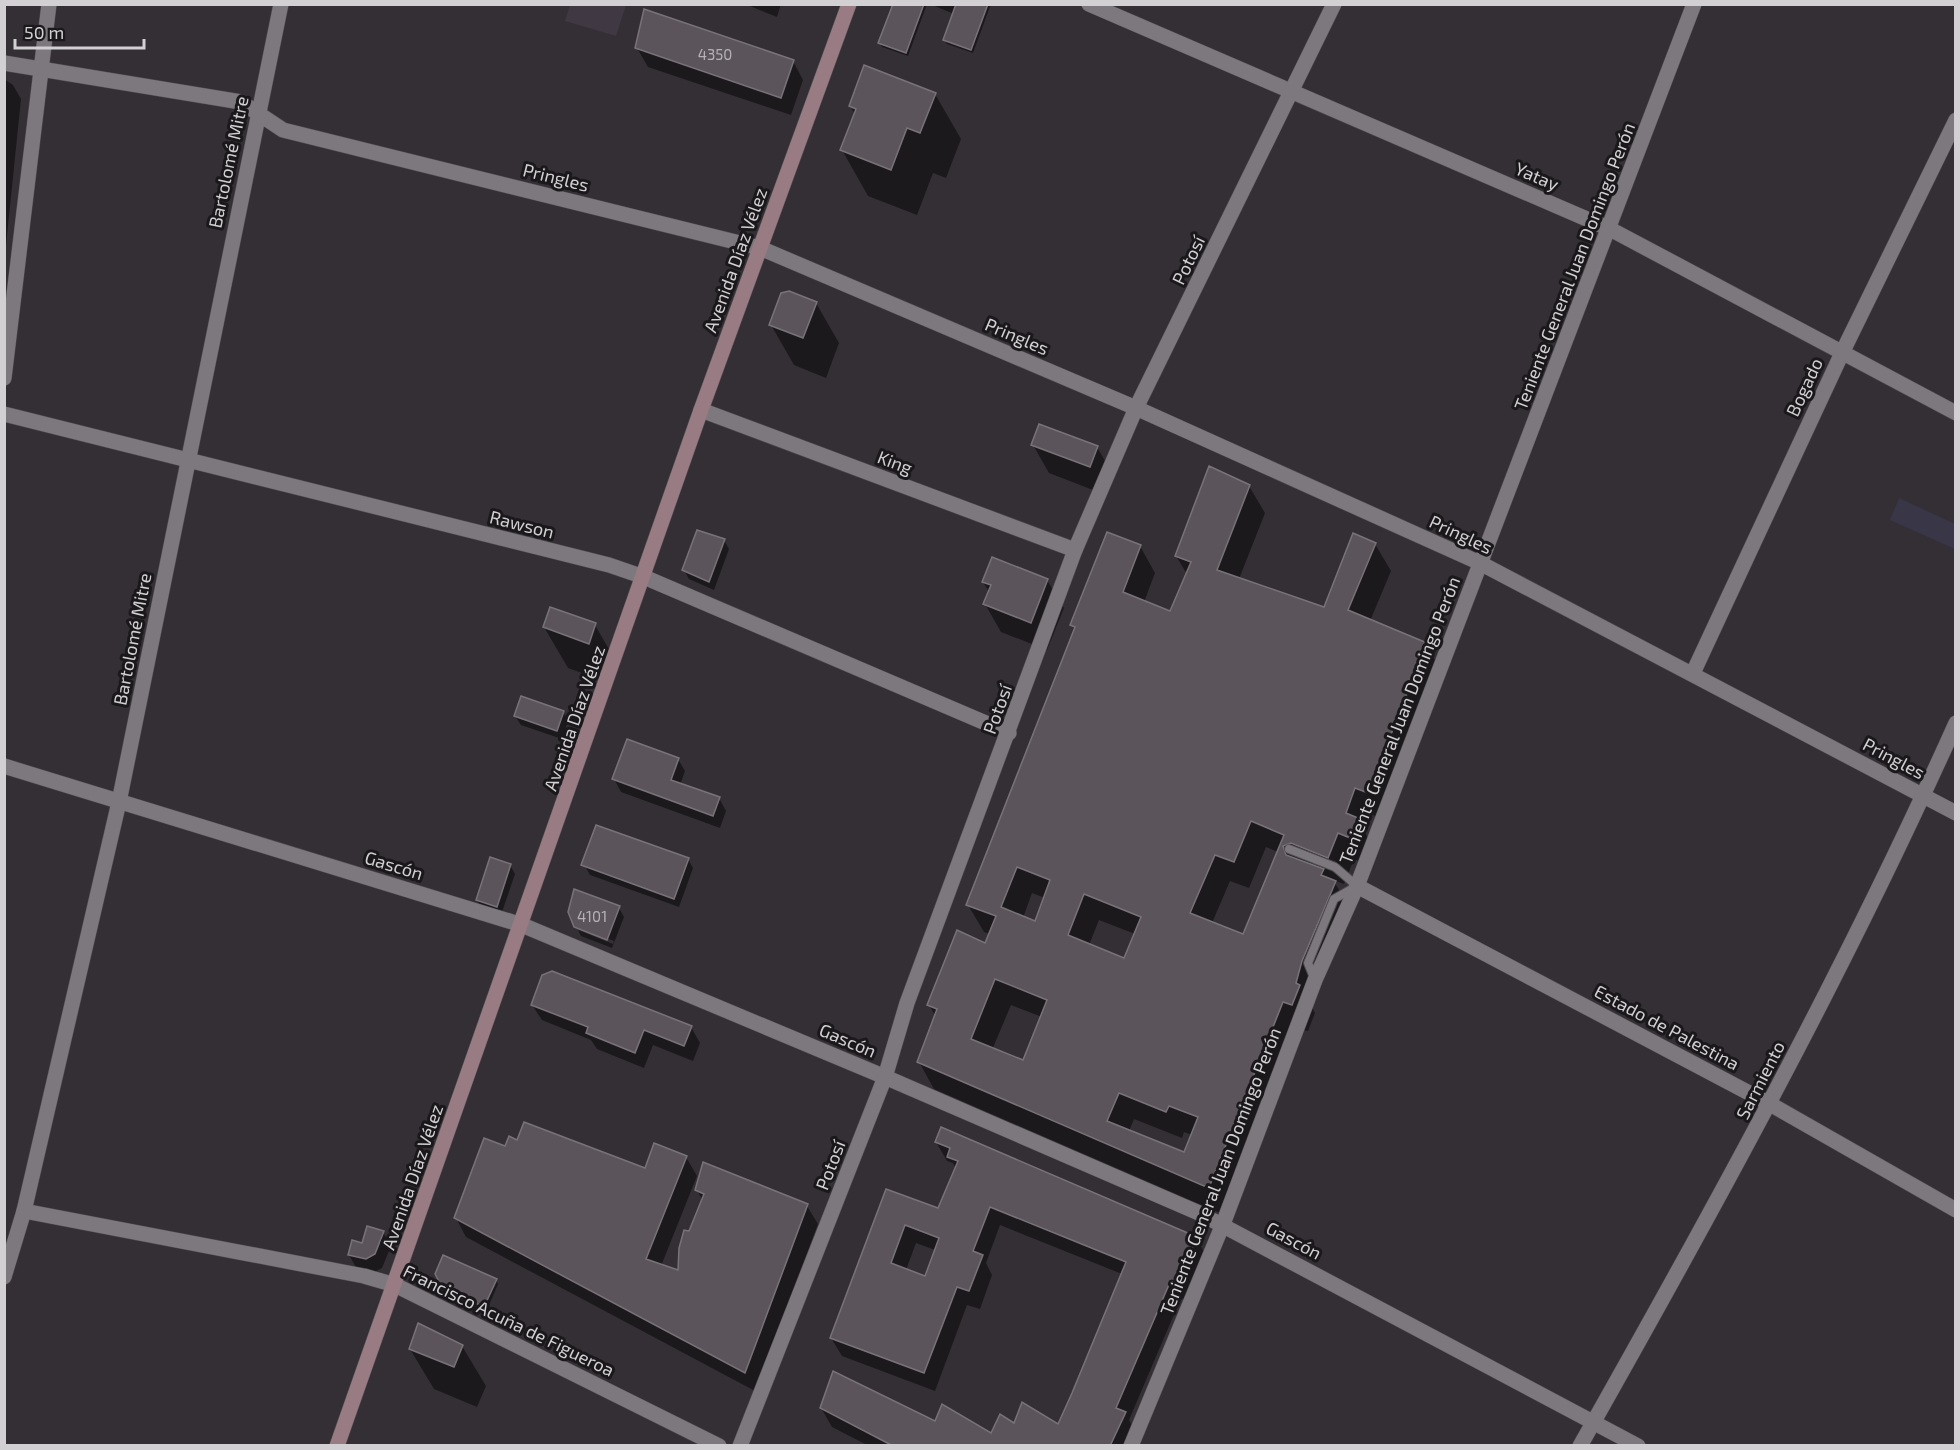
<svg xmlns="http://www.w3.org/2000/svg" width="1960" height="1450" font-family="'Exo 2',sans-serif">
  <rect width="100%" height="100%" fill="#342f35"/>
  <polygon fill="#403842" points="570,5 626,5 616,36 565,21"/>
  <polygon fill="#393647" points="1899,498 1955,524 1955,549 1890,520"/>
  <g fill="#0007" fill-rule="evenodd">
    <polygon points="745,4 781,4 777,17"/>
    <polygon points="894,4 927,4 908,56 882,47 880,43"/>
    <polygon points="930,4 991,4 973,53 947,44 944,40 954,14"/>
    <polygon points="637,48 793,61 803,80 791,115 648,67"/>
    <polygon points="4,79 13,85 21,99 4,265"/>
    <polygon points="935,94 961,139 946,178 933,173 917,215 868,196 842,150 855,114 850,106"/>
    <polygon points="816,303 839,343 826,378 794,365 771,325"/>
    <polygon points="1033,445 1097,447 1113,475 1106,495 1049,473"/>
    <path d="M 1249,486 L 1265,513 L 1239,579 L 1325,609 L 1375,544 L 1391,571 L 1370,621 L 1426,644 L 1441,671 L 1383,819 L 1370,814 L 1364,831 L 1373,847 L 1365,864 L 1354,859 L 1344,884 L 1333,880 L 1351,909 L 1312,1007 L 1315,1013 L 1308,1031 L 1298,1029 L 1220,1213 L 934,1089 L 919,1062 L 936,1017 L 929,1005 L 986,945 L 990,934 L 984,932 L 968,905 L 1075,631 L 1072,625 L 1140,546 L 1155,573 L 1144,602 L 1171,613 L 1187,574 L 1176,556 ZM 1266,847 L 1278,852 L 1244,936 L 1212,923 L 1230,881 L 1249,888 ZM 1032,893 L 1045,898 L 1036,923 L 1023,918 ZM 1099,920 L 1135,934 L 1125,960 L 1089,945 ZM 1011,1005 L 1042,1017 L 1024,1062 L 992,1050 ZM 1134,1119 L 1182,1138 L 1184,1132 L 1192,1135 L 1184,1154 L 1129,1131 Z"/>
    <polygon points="724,540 729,549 714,590 689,579 684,570"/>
    <polygon points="1047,580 1064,608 1047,650 1001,632 985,604 989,592 983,582"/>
    <polygon points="595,625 618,665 612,684 568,668 544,627"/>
    <polygon points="563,712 568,721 562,739 521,725 515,716"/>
    <polygon points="678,759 685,771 680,785 719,798 726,811 720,828 621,792 614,779"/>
    <polygon points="688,859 693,868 679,907 590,875 585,866"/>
    <polygon points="510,865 515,874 501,915 482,909 477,900"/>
    <polygon points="619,908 624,917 612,948 581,936 578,930 613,944 614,941 575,926"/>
    <polygon points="532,1005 691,1027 700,1043 693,1061 653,1045 644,1068 597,1049 591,1040 542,1020"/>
    <polygon points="518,1141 646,1170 686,1157 697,1176 661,1266 680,1272 703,1201 697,1190 704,1164 807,1206 818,1224 755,1391 466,1237 456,1218 506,1148"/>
    <path d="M 936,1142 L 1196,1238 L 1207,1257 L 1188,1302 L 1181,1298 L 1129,1420 L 1136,1432 L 1129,1446 L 869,1446 L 832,1427 L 821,1408 L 935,1423 L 992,1435 L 1059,1426 L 1122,1274 L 1000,1225 L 986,1263 L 992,1275 L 980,1309 L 967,1305 L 935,1391 L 842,1356 L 831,1338 L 887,1191 L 938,1210 L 956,1169 L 953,1163 L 947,1161 ZM 916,1243 L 935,1250 L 925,1278 L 906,1270 Z"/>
    <polygon points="383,1232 391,1246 382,1268 374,1272 357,1269 349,1255"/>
    <polygon points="436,1274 496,1280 498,1284 487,1310 447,1293"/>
    <polygon points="462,1346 486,1386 477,1407 434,1389 410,1349"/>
  </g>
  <g fill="#5b555b" stroke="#797379" stroke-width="1.5" fill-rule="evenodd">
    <polygon points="893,4 924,4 906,53 878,43"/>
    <polygon points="956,4 988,4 971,50 943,40"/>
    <polygon points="644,9 794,60 781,98 635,48"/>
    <polygon points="864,65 936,93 920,133 907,128 891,170 840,150 856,109 849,106"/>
    <polygon points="789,291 817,302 803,338 769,325 781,293"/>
    <polygon points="1039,424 1098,446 1090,467 1031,445"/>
    <path d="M 1209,466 L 1250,485 L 1217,570 L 1324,607 L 1353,533 L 1376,543 L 1348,610 L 1427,643 L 1368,793 L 1355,788 L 1346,813 L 1358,818 L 1350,838 L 1338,833 L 1328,858 L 1291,843 L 1283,846 L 1286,855 L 1324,869 L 1321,875 L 1336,881 L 1302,961 L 1296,983 L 1300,985 L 1292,1005 L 1283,1002 L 1210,1185 L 1204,1186 L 917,1062 L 937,1009 L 927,1005 L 957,930 L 985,943 L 996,916 L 966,905 L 1075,627 L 1070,625 L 1107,532 L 1141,545 L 1123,592 L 1170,611 L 1191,562 L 1175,556 ZM 1251,821 L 1284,835 L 1243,934 L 1190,913 L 1215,855 L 1234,862 ZM 1017,867 L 1050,880 L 1035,921 L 1001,907 ZM 1084,894 L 1141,917 L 1124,958 L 1068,935 ZM 995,979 L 1047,1000 L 1023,1060 L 971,1039 ZM 1119,1093 L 1166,1112 L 1169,1106 L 1198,1117 L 1184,1152 L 1107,1121 Z"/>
    <polygon points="697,530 725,539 709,582 682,570"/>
    <polygon points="992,557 1048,579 1031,623 983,604 991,585 982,582"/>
    <polygon points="550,607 596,623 589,644 543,627"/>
    <polygon points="521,696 564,711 557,731 514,716"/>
    <polygon points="627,739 679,758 671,780 720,797 713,816 612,779"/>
    <polygon points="596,825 689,858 674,899 581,865"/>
    <polygon points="490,857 511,864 497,907 476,900"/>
    <polygon points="574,889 620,906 607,940 574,927 568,912"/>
    <polygon points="552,971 692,1026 684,1046 644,1030 635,1053 586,1033 588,1027 531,1005 542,975"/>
    <polygon points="524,1122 645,1168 654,1143 687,1156 646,1259 678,1270 679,1248 684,1230 689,1231 704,1194 695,1190 703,1162 808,1204 745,1373 454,1218 484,1138 505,1146 509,1136 517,1140"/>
    <path d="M 941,1127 L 1197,1237 L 1178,1284 L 1171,1280 L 1116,1408 L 1126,1412 L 1110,1446 L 893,1446 L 820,1408 L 833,1371 L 935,1421 L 942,1404 L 991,1433 L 1000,1414 L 1014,1423 L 1022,1402 L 1058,1424 L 1072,1393 L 1126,1262 L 990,1207 L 973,1251 L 983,1255 L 969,1291 L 957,1287 L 924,1373 L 830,1338 L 886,1189 L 938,1208 L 958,1161 L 947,1157 L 950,1148 L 935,1142 ZM 905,1225 L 939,1238 L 925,1276 L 891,1263 Z"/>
    <polygon points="367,1226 384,1231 375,1254 366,1259 348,1255 352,1240 362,1243"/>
    <polygon points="443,1255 497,1279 484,1307 443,1289 435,1274"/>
    <polygon points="418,1323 463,1345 454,1367 409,1349"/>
  </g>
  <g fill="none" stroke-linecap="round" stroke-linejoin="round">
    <g stroke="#4f4b50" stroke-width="10">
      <polyline id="service" points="1289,849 1335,867 1357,886 1334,899 1308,963 1315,980"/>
    </g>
    <g stroke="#4f4b50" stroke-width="16">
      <g id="minor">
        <polyline points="1089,4 1610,229 1956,413"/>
        <polyline points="4,63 241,102 283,130 760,248 1136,408 1480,563 1956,813"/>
        <polyline points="4,378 49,4"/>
        <polyline points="701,410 1075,550"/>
        <polyline points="4,414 609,565 644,577 1009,733"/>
        <polyline points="1693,673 1842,353 1956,120"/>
        <polyline points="4,766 522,925 885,1077 1199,1213 1638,1446"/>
        <polyline points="1357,886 1770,1104 1956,1210"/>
        <polyline points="24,1211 364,1276 395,1285 719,1446"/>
        <polyline points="740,1446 885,1077 907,1003 1075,550 1136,408 1334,4"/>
        <polyline points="1131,1446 1223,1224 1315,980 1357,886 1694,4"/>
        <path d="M 1580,1446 C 1714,1209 1845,971 1956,723"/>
      </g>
    </g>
    <g stroke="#4f4b50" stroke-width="16">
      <polyline id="tertiary" points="4,1277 24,1211 119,802 281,4"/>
    </g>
    <g stroke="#4f4b50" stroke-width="16">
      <polyline id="secondary" points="337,1446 701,410 849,4"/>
    </g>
    <use href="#service" stroke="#7d787e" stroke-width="8"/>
    <use href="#minor" stroke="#7d787e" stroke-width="15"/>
    <use href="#tertiary" stroke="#7d787e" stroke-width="15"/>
    <use href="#secondary" stroke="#987b83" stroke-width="15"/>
  </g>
  <g text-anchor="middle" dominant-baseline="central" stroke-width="6" stroke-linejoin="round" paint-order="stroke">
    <g font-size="15" fill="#b5b1b6">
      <text x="715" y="54">4350</text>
      <text x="592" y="916">4101</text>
    </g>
    <g font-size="18" fill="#d3d0d4" stroke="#1a181b">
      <text transform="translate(228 162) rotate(-78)">Bartolomé Mitre</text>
      <text transform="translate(1537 176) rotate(23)">Yatay</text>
      <text transform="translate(556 177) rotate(14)">Pringles</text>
      <text transform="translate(735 260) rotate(-70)">Avenida Díaz Vélez</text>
      <text transform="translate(1188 260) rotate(-64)">Potosí</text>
      <text transform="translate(1574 266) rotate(-69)">Teniente General Juan Domingo Perón</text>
      <text transform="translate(1017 336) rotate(23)">Pringles</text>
      <text transform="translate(1804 387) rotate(-65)">Bogado</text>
      <text transform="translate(895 462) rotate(21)">King</text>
      <text transform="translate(522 524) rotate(14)">Rawson</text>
      <text transform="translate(1461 534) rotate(25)">Pringles</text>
      <text transform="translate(132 639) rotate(-79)">Bartolomé Mitre</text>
      <text transform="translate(997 709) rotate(-70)">Potosí</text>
      <text transform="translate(574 718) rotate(-71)">Avenida Díaz Vélez</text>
      <text transform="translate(1399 720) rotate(-69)">Teniente General Juan Domingo Perón</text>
      <text transform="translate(1894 758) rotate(28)">Pringles</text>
      <text transform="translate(394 865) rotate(17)">Gascón</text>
      <text transform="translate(1667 1027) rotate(28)">Estado de Palestina</text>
      <text transform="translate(848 1040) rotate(23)">Gascón</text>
      <text transform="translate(1760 1080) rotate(-63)">Sarmiento</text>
      <text transform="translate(830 1165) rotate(-69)">Potosí</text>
      <text transform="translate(1220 1171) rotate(-69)">Teniente General Juan Domingo Perón</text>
      <text transform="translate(412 1177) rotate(-71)">Avenida Díaz Vélez</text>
      <text transform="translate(1294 1240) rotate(28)">Gascón</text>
      <text transform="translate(509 1320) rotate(26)">Francisco Acuña de Figueroa</text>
    </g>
  </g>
  <rect width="1960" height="1450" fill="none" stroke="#d3d0d4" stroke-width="12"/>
  <path d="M15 39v9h129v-9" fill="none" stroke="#d3d0d4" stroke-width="3"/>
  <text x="24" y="39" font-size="18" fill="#d3d0d4" stroke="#1a181b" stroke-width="4.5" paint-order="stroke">50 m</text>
</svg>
